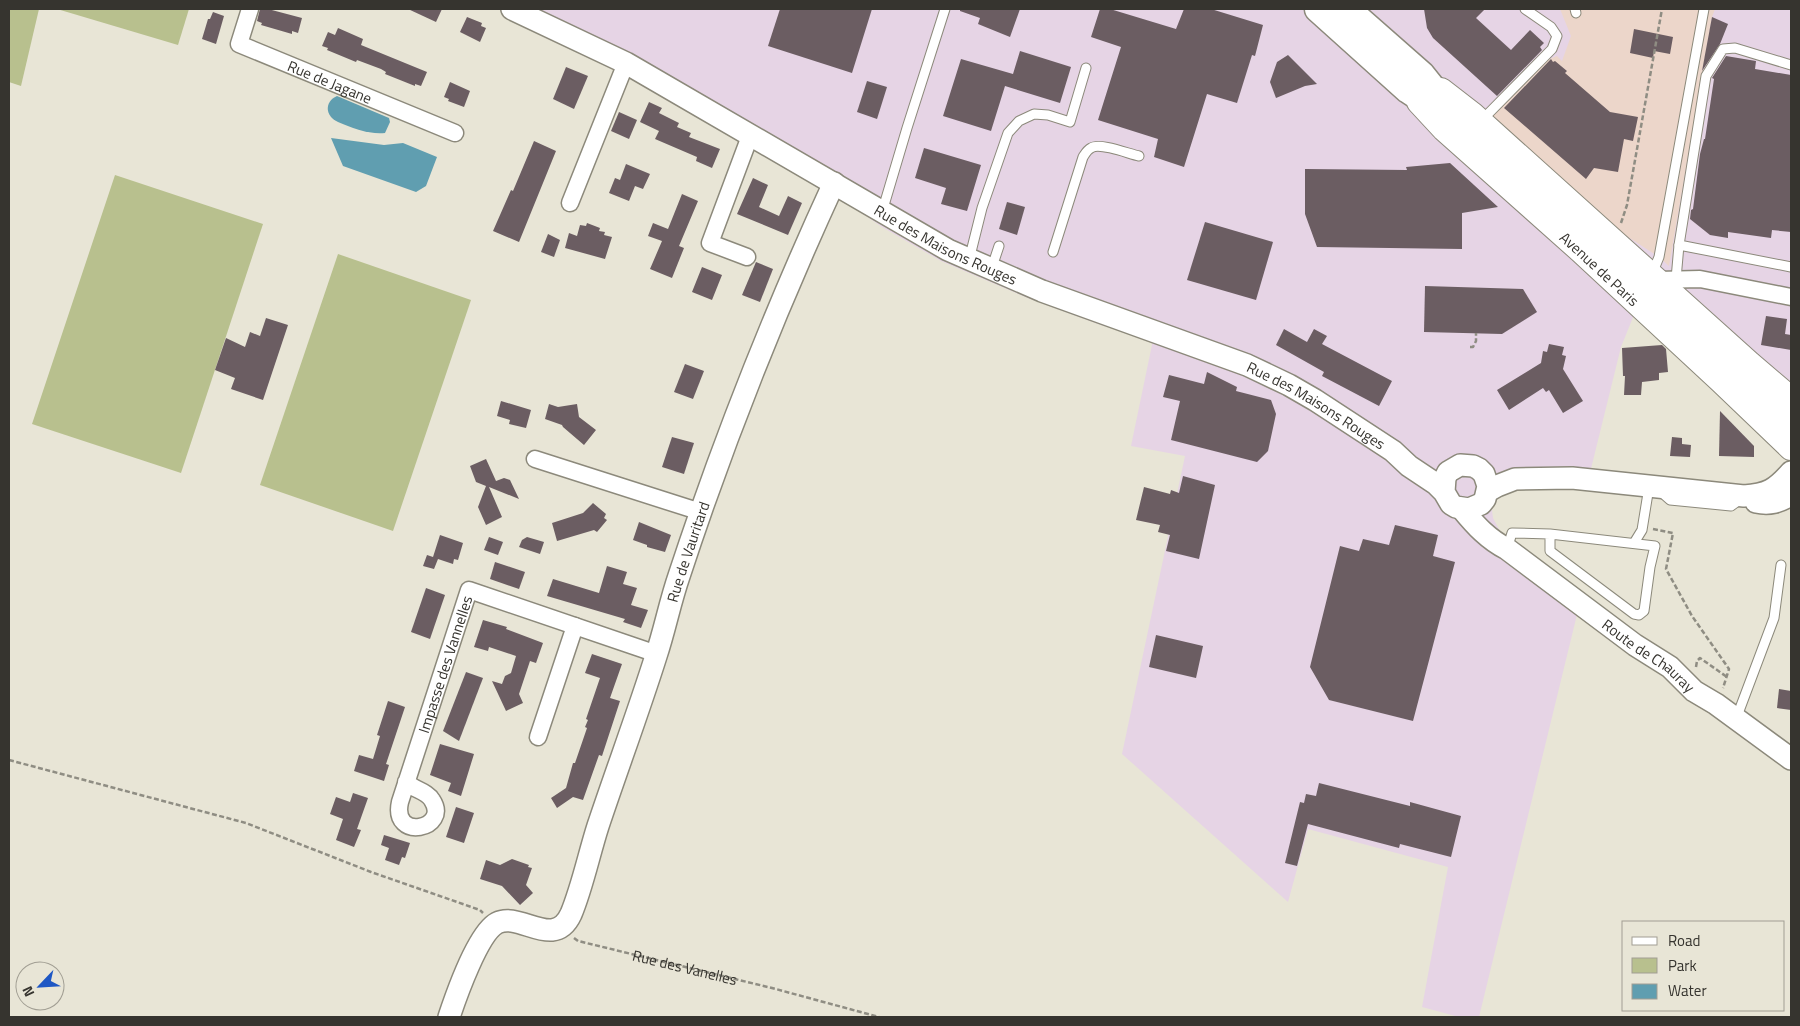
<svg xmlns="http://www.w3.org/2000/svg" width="1800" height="1026" font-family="'Titillium Web',sans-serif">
  <rect width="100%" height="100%" fill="#e8e5d6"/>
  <polygon fill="#e6d4e5" points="531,9 1791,9 1791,435 1640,300 1621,347 1586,489 1523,484 1495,495 1492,510 1493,518 1502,535 1582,594 1479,1017 1459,1017 1422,1007 1448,867 1308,829 1288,902 1122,754 1185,456 1131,446 1153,340 1101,325 1028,298 941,261 882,227 841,198"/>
  <polygon fill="#ecd6ca" points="1560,9 1715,9 1712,17 1669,266 1659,257 1619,231 1491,117 1542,62 1557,56 1562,61 1571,36"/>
  <g fill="#b8c08e">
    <polygon points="9,9 39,9 21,86 9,82"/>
    <polygon points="57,9 189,9 178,45"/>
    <polygon points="115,175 263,224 181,473 32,424"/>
    <polygon points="338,254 471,300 393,531 260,485"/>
  </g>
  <g fill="#609eb0">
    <path d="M 337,96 L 389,118 L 390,122 L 385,133 C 371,135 352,128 338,122 C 325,116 324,102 337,96 Z"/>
    <polygon points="331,138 384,145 403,143 437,157 426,186 416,192 343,166"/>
  </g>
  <g fill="#6b5d62">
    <polygon points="260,9 268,9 302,18 298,33 292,31 292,34 261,25 262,23 257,21"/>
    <polygon points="408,9 442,9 436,22"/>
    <polygon points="780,9 872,9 852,73 768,46"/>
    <polygon points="960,9 1020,9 1010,37 978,24 980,18 960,11"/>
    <polygon points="1100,9 1110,9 1176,29 1184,9 1211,9 1263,25 1255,56 1252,55 1237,103 1207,94 1184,167 1154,157 1158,139 1098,120 1121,47 1091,37"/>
    <polygon points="1424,9 1485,9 1476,18 1511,50 1530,30 1544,43 1540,47 1542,50 1497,96 1433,38 1427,28"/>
    <polygon points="213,12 224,16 216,44 202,39 208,19 210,19"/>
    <polygon points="467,17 482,23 481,26 486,28 480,42 460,32"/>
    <polygon points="1712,17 1728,24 1720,44 1702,71"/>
    <polygon points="338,28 363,39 361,45 427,72 421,86 415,84 415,86 385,74 386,72 381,69 357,60 356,62 327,50 328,48 322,46 328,32 335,35"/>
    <polygon points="1634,29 1673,37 1670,54 1654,51 1653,58 1630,53"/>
    <polygon points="1020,51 1071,67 1060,103 1005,86 991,131 943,116 961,59 1013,74"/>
    <polygon points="1288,55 1317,84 1305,86 1276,98 1270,82 1277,62"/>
    <polygon points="1726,56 1756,61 1755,69 1791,75 1791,232 1772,230 1771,238 1728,232 1728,238 1710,235 1690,219 1691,210 1693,209 1700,154 1704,139 1705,139 1714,79 1712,78"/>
    <polygon points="1551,59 1553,62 1555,61 1567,71 1565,73 1610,112 1638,117 1633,141 1624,139 1618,172 1594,168 1586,179 1504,108"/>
    <polygon points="566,67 588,76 574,109 553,99"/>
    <polygon points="867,81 887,87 877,119 857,112"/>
    <polygon points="450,82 470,91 464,107 448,101 449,99 444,97"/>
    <polygon points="649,102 662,108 659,113 679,123 677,127 691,133 689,137 720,149 712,168 696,161 697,157 655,139 659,131 640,122"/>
    <polygon points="619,112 637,120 629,139 611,131"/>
    <polygon points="534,141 556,151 519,242 493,231 511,190 513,191"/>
    <polygon points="924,148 981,165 967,211 941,204 946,188 915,178"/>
    <polygon points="1450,163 1498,207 1462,213 1462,249 1317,247 1305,214 1305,169 1407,170 1406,167"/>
    <polygon points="626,164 650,174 643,189 635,186 629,201 609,193 615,178 620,180"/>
    <polygon points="753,178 768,185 759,207 779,216 788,196 802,203 788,235 737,214"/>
    <polygon points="682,194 698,201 679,246 684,248 672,278 650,269 662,241 648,236 653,223 668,229"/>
    <polygon points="1007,202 1025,207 1017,235 999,229"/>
    <polygon points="1205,222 1273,242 1256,300 1187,280"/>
    <polygon points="587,223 600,228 599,231 605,232 604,235 612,237 605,259 565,248 569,233 577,236 580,225 586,226"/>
    <polygon points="548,234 560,240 554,257 541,252"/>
    <polygon points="756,262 773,269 760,302 742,295"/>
    <polygon points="702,267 722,275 712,300 692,292"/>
    <polygon points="1425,286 1523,289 1537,312 1502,334 1424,332"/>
    <polygon points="1766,316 1787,319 1785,334 1791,335 1791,350 1761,345"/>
    <polygon points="266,318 288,325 263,400 231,389 235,378 215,370 226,338 245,347 250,332 260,336"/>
    <polygon points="1284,329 1307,342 1314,329 1327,336 1322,344 1392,381 1379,406 1322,376 1324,372 1276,345"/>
    <polygon points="1549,344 1564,347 1562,355 1566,356 1563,369 1583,401 1563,413 1549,390 1546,392 1543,388 1509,410 1497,390 1541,363 1543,351 1547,352"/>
    <polygon points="1662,345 1666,349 1668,372 1659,373 1659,380 1642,382 1641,395 1624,395 1625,376 1623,376 1622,348"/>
    <polygon points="685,364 704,371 693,399 674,392"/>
    <polygon points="1207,372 1237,387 1236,391 1271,400 1276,414 1268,451 1257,462 1171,440 1180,401 1163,397 1169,375 1204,384"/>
    <polygon points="501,401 531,410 526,428 509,424 510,420 497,416"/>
    <polygon points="549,404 558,407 577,404 579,417 596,430 584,445 563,427 562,425 545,419"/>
    <polygon points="1720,411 1754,446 1754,457 1719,456"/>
    <polygon points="672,437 694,443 684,474 662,467"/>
    <polygon points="1672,437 1682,438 1682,444 1691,445 1690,457 1670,456"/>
    <polygon points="486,459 496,481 504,478 510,480 519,499 489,487 502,517 486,525 478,507 486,486 476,482 470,466"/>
    <polygon points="1183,476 1215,485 1199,559 1166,551 1170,535 1158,532 1160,525 1136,520 1144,487 1170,494 1171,490 1179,493"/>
    <polygon points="593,503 606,514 604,518 607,520 597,532 594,530 557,541 552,523 583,513"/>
    <polygon points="639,522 671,535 665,552 647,547 647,545 633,540"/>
    <polygon points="1395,525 1438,535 1433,556 1455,562 1413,721 1329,700 1310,667 1340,546 1359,551 1363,539 1389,545"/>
    <polygon points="440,535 463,543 458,560 454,559 453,564 438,559 434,569 423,566 427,555 433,557"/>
    <polygon points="489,537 503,542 498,555 484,550"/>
    <polygon points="527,537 544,542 540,554 519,547 522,540"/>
    <polygon points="495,562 525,572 519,589 490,579"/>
    <polygon points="607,566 627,572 623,584 637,588 631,605 648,610 641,628 623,622 625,619 547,596 553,579 599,593"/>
    <polygon points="426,588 445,595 430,639 411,632"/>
    <polygon points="483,620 507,627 506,629 543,643 536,663 530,661 519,694 523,703 506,711 492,681 502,684 505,676 511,673 516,656 489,647 488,651 474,647"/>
    <polygon points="1156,635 1203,646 1196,678 1149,667"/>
    <polygon points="592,654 622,664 610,698 620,701 602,756 599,755 583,800 573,797 557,808 551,798 566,788 573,763 575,763 587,728 585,727 588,720 586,719 600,678 585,673"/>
    <polygon points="466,672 483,678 459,741 443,731"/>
    <polygon points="1779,689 1791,691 1791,710 1777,708"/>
    <polygon points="388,701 405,707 386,764 389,765 384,781 354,771 359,755 373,759 380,736 377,735"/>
    <polygon points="440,744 474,754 461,796 448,791 451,783 430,775"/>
    <polygon points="1319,783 1410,806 1410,802 1461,816 1451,857 1400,844 1399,848 1308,824 1297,866 1285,863 1300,802 1304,803 1306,794 1316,796"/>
    <polygon points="353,793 368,798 357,829 361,830 354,847 336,840 343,819 330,814 336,797 350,802"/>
    <polygon points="456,807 474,813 464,843 446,837"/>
    <polygon points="384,835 410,843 405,858 402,857 399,865 385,860 389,848 381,845"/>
    <polygon points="512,859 529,865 528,867 532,868 526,885 533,893 520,905 502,886 480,879 486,860 500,865"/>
  </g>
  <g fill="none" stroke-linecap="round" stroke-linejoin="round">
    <g stroke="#8c897b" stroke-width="11">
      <g id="service">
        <polyline points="1575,9 1576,13"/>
        <polyline points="1481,121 1552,49 1557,36 1551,27 1525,9"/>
        <polyline points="882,212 907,128 945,9"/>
        <polyline points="1679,245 1791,267"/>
        <path d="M 1053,252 L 1083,157 C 1085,154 1087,150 1091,148 C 1100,142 1129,154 1139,156"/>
        <polyline points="969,260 982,208 1008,133 1019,121 1034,114 1048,115 1070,122 1086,68"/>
        <polyline points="991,270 999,246"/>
        <polyline points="1652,274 1659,257 1704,9"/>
        <polyline points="1676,279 1679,245 1706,76 1723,49 1735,48 1791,65"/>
        <polyline points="1661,492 1670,500 1731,506 1742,498"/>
        <polyline points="1634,543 1642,530 1649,487"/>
        <polyline points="1507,549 1512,533 1550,534 1655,546 1650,567 1644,611 1639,615 1634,614 1550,551 1550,534"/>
        <polyline points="1736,719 1774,618 1781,565"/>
      </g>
    </g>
    <g stroke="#8c897b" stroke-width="19">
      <g id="minor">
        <path id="s2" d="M 250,9 L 239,44 L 455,133"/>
        <polyline points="570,203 626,63"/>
        <polyline points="747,257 710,243 750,136"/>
        <polyline points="1658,280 1700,279 1791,297"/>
        <polyline points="535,459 701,512"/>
        <polyline points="538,737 575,626"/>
        <path id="s3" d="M 406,782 C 414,790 427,791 432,800 C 451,829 391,842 400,802 L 469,590 L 657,654"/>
      </g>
    </g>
    <g stroke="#8c897b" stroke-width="24">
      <g id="tertiary">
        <path id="s4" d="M 512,9 L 626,63 L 948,250 L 1042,291 L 1247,365 L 1289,385 L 1315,400 L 1393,451 L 1409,466 L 1436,484 L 1444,492 L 1451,504 L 1456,507 L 1469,509 L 1481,504 L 1485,499 L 1488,486 L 1484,474 L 1479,469 L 1473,466 L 1460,465 L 1448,472 L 1445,478 L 1444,492"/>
        <path d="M 1488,491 L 1497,486 L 1515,479 L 1572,478 L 1744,496 C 1768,494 1775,490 1791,472"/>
        <path d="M 1756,502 C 1770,505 1779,502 1791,495"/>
        <path id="s5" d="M 1462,509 C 1476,526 1488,539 1507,549 L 1635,645 L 1670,667 L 1694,691 L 1716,704 L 1791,759"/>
        <path id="s6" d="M 449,1017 C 456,996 478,933 497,923 C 520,911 554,951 571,914 C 582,888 589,854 598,826 C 617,769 638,713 656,656 C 665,629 670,602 679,576 C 723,442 775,311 834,183"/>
      </g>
    </g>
    <g stroke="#8c897b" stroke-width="26">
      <g id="secondary">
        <polyline points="1441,90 1472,114 1750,364 1791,399"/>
        <path id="s7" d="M 1419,102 L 1444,129 L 1581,251 L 1721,381 L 1791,448"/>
      </g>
    </g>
    <g stroke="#8c897b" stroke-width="29">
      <g id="primary">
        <polyline points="1318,9 1408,90 1443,113"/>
        <polyline points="1347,9 1422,75 1462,125 1791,421"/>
      </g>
    </g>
    <g stroke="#8f8d83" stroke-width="2.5" stroke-dasharray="5 2.5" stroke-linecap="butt">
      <polyline points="1621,223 1627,205 1662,9"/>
      <polyline points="1470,347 1473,347 1476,341 1476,333"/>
      <polyline points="1653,529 1673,533 1666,569 1692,616 1729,669 1723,688"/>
      <polyline points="1696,667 1697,661 1700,658 1727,677"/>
      <polyline points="9,760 246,823 371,872 480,910 483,913"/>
      <path id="s1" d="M 574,938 L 578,941 L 772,988 L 879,1017"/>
    </g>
    <use href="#service" stroke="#fff" stroke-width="9"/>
    <use href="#minor" stroke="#fff" stroke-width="16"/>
    <use href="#tertiary" stroke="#fff" stroke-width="21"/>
    <use href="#secondary" stroke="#fff" stroke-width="24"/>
    <use href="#primary" stroke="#fff" stroke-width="26"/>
  </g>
  <g text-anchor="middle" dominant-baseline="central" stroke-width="5" stroke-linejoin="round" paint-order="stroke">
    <g font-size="15" fill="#36342f" stroke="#e8e5d6">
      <text stroke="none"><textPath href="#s2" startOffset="135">Rue de Jagane</textPath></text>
      <text stroke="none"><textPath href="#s4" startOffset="494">Rue des Maisons Rouges</textPath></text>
      <text stroke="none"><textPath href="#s7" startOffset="246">Avenue de Paris</textPath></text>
      <text stroke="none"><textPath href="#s4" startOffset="899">Rue des Maisons Rouges</textPath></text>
      <text stroke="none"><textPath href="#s6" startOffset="570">Rue de Vauritard</textPath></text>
      <text stroke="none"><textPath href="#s5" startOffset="238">Route de Chauray</textPath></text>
      <text stroke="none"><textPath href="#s3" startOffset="252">Impasse des Vannelles</textPath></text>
      <text stroke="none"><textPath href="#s1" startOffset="115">Rue des Vanelles</textPath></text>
    </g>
  </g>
  <rect width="1800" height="1026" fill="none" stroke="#36342f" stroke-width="20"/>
  <rect x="1622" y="921" width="162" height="90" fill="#e8e5d6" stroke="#a19e93"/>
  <rect x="1632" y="937" width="25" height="8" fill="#ffffff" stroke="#a19e93"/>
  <text x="1668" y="946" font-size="15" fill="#36342f">Road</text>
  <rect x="1632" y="958" width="25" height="15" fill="#b8c08e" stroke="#a19e93"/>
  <text x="1668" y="971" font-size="15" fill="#36342f">Park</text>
  <rect x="1632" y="984" width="25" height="15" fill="#609eb0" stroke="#a19e93"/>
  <text x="1668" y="996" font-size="15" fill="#36342f">Water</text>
  <g transform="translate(40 986) rotate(245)"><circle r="24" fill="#e8e5d6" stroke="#a19e93"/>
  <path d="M0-4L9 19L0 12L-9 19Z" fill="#1e57c4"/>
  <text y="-8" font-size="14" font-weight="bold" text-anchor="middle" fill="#36342f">N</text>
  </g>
</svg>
